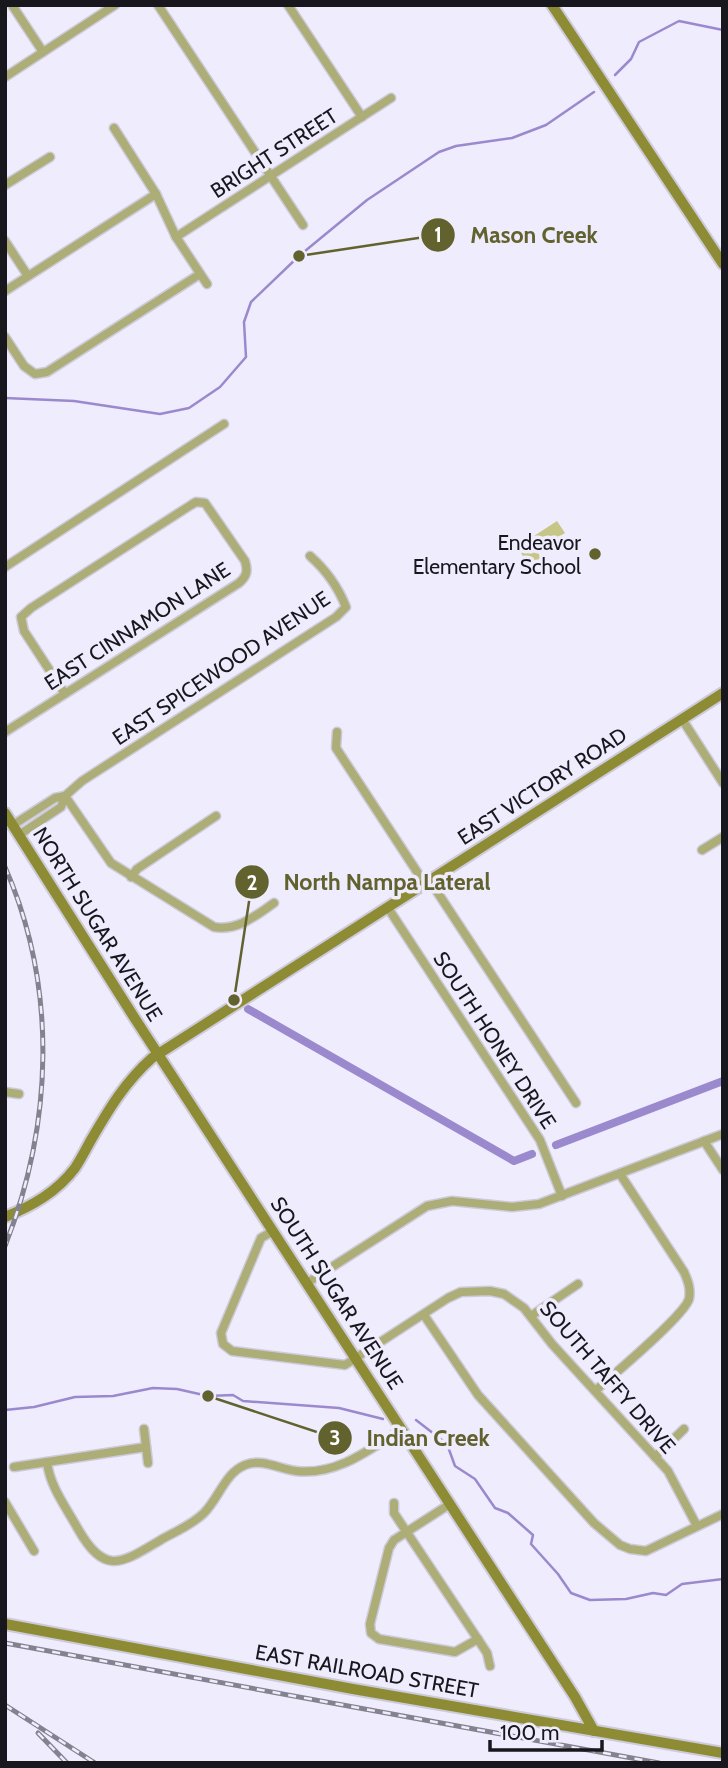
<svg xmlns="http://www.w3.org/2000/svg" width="728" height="1768" font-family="Cabin,sans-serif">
  <rect width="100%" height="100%" fill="#efecfd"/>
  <polygon fill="#c6c687" points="557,521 565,533 537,551 541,558 529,565 517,547"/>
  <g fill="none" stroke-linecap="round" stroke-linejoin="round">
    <g stroke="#9b89ce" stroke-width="2.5">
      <polyline points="615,75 631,59 639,42 679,21 723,30"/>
      <polyline points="5,398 74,401 160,414 189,408 220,387 246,357 244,322 251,302 299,256 367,200 439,152 456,146 512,138 546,125 594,92"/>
      <polyline points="5,1410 34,1407 75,1397 113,1396 153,1388 177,1389 208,1396 233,1395 243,1401 339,1408 383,1419"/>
      <polyline points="416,1420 447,1444 455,1466 475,1479 495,1508 508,1513 533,1535 531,1544 558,1574 571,1593 590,1600 626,1599 653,1593 666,1595 682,1584 723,1579"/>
    </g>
    <g stroke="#9b89ce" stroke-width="8">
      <polyline points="248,1009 514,1161 532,1154"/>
      <polyline points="556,1145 723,1081"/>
    </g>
    <g stroke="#cdcad9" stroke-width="11">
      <g id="street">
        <polyline points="12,5 43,52"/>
        <polyline points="158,5 303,225"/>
        <polyline points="288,5 362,117"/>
        <polyline points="5,77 115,5"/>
        <polyline points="114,128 156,194 176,237 207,284"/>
        <polyline points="5,185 50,157"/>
        <polyline points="176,237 391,98"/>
        <polyline points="5,241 28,276"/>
        <polyline points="5,291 156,194"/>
        <polyline points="5,337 24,366 35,374 47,372 200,274"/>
        <polyline points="5,567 224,424"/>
        <polyline points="682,719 723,783"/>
        <path d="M 5,732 L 239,583 C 247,576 248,571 245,561 L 205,503 L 196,502 L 191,505 L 31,608 L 21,617 L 24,631 L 65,694"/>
        <polyline points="337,732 336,748 425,884"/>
        <path d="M 65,796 L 111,863 L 214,927 C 238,931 255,916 274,903"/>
        <polyline points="13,825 55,798 65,796"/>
        <path d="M 19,835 L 61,807 L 65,796 L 82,781 L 336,617 L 346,607 C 338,587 326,570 310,556"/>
        <polyline points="702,850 723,837"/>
        <polyline points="131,877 137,869 216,816"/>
        <polyline points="430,881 576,1103"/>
        <polyline points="388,908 540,1140 562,1196"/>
        <polyline points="5,1092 19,1094"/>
        <polyline points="704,1141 723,1170"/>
        <polyline points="273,1231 261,1238 221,1333 223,1344 232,1351 345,1365 448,1298 461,1292 490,1291 504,1294 524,1308 552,1344 668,1471 697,1526"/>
        <polyline points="307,1283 427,1206 452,1201 512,1207 539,1204 723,1134"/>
        <polyline points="424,1315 478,1395 594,1523 620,1545 630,1549 646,1551 723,1514"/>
        <polyline points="531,1316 578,1284"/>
        <path d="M 595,1391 C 613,1375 684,1316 689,1299 C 691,1289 688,1281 684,1272 L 620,1174"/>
        <polyline points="144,1429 148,1463"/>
        <polyline points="655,1457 684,1429"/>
        <path d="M 47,1462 C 50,1487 66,1507 78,1529 C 106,1578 123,1562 164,1538 C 177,1531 193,1524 204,1513 C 219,1498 225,1473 245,1465 C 262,1458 279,1469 296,1471 C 337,1476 370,1449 402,1429"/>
        <polyline points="14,1467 146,1447"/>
        <polyline points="5,1502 34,1551"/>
        <polyline points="394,1503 394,1513 487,1653 490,1666"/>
        <polyline points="450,1504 394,1540 389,1548 370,1624 371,1633 379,1639 455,1652 478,1639"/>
      </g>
    </g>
    <g stroke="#cdcad9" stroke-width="14">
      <g id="secondary">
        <polyline points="552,5 723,264"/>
        <polyline points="5,813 132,1014 575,1697 594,1731"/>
        <path d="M 5,1217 C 32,1206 57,1192 75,1168 C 81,1159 86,1149 91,1140 C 109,1109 125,1082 152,1058 L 723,693"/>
        <polyline points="5,1624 353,1689 723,1753"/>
      </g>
    </g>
    <use href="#street" stroke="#acad77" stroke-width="8"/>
    <use href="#secondary" stroke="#8d8c34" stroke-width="10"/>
    <g stroke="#84828e" stroke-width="5">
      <g id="rail">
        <path d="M 5,867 C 58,988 53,1124 5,1246"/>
        <polyline points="5,1643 659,1763"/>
        <polyline points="5,1705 95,1763"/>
        <polyline points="38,1733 67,1763"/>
      </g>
    </g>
    <use href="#rail" stroke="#efecfd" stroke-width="2.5" stroke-dasharray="8" stroke-linecap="butt"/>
  </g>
  <circle fill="#62622f" stroke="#efecfd" stroke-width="2.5" cx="595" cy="554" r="7"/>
  <g text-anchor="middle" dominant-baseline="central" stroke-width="7" stroke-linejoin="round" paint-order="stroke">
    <g font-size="21" fill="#18171d" stroke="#efecfd">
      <text transform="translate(274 153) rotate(-33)">BRIGHT STREET</text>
      <text transform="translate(137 626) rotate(-33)">EAST CINNAMON LANE</text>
      <text transform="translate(221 668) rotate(-34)">EAST SPICEWOOD AVENUE</text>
      <text transform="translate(542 786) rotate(-33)">EAST VICTORY ROAD</text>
      <text transform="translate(98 924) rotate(58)">NORTH SUGAR AVENUE</text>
      <text transform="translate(495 1040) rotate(57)">SOUTH HONEY DRIVE</text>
      <text transform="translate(337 1293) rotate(57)">SOUTH SUGAR AVENUE</text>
      <text transform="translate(608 1377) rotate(49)">SOUTH TAFFY DRIVE</text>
      <text transform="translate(367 1671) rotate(10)">EAST RAILROAD STREET</text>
    </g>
    <g font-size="21" fill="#18171d" stroke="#efecfd" text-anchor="end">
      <text x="581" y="542">Endeavor<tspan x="581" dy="24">Elementary School</tspan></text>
    </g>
  </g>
  <path fill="none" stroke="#62622f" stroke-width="2.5" d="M299 256L438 235M234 1000L252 882M208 1396L335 1438"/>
  <g fill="#62622f" stroke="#efecfd" stroke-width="2.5">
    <circle cx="299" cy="256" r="7"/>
    <circle cx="234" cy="1000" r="7"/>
    <circle cx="208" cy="1396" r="7"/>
    <circle cx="438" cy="235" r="18"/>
    <circle cx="252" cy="882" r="18"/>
    <circle cx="335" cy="1438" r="18"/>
  </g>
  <g font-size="21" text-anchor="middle" font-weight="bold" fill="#fff">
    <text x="438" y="242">1</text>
    <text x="252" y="890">2</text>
    <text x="335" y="1445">3</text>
  </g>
  <g font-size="23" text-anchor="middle" font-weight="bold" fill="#62622f" stroke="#efecfd" stroke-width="7" stroke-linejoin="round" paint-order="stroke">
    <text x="534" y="243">Mason Creek</text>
    <text x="387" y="890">North Nampa Lateral</text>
    <text x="428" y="1446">Indian Creek</text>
  </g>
  <rect width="728" height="1768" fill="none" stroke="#18171d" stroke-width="14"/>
  <path d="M490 1740v10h112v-10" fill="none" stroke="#18171d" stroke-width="3.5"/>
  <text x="500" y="1740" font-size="21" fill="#18171d" stroke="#efecfd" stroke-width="5" paint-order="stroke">100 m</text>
</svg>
